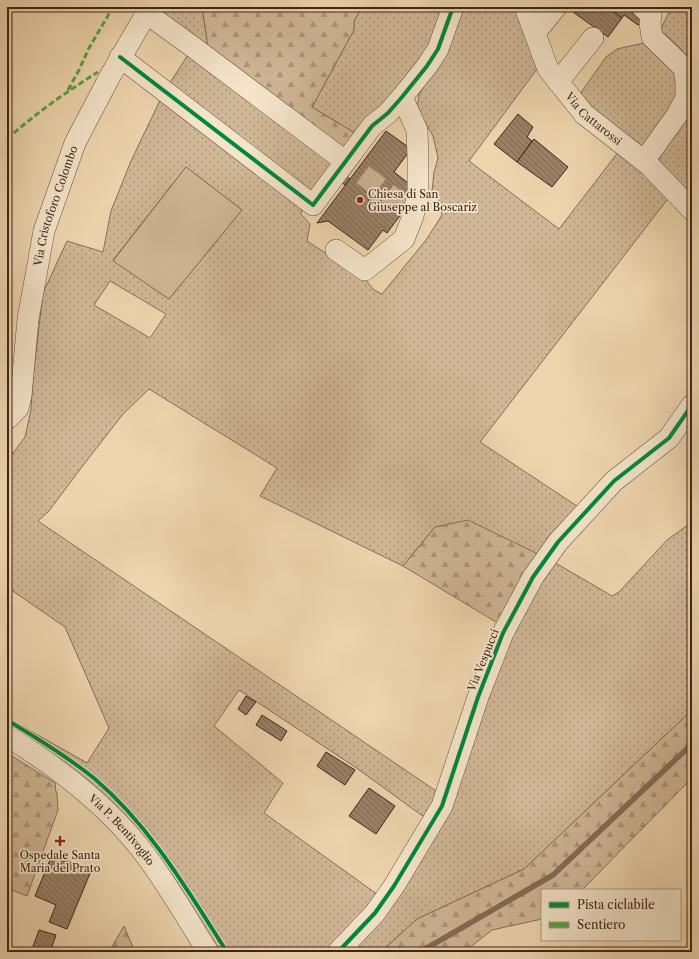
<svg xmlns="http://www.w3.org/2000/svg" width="699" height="959" font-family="'Libre Caslon Text',serif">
  <defs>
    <pattern id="grass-dots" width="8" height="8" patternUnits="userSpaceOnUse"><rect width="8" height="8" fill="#d0b795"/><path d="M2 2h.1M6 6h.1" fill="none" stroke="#aa9579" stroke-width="1.8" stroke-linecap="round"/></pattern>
    <pattern id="forest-firs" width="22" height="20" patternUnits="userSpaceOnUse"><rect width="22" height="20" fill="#d0b795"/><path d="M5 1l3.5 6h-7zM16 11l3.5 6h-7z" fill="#aa9579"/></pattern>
    <pattern id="building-back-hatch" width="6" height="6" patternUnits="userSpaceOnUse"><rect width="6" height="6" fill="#9a8167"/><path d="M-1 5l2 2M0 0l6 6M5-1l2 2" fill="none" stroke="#7f6954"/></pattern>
  </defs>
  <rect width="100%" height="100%" fill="#eed5ae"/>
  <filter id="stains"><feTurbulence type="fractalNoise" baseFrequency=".005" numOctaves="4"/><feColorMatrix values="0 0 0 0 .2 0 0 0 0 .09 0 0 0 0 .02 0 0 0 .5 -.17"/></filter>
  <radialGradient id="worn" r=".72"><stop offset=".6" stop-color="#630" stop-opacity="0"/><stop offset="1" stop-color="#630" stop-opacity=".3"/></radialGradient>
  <g fill="url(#grass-dots)" stroke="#876e58" fill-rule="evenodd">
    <path d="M 150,7 L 202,7 L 207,40 L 207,57 L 339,163 L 303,202 L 301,214 L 310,224 L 307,241 L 364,278 L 374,290 L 382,294 L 426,240 L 442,215 L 439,201 L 432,191 L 434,172 L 438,158 L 433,136 L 417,109 L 419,95 L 430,76 L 462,7 L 525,7 L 540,65 L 469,161 L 559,229 L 619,151 L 674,191 L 480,442 L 586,512 L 547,558 L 612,596 L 619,592 L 667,540 L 692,522 L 692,710 L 524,869 L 417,919 L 381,952 L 220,952 L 172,876 L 117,808 L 90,782 L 57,757 L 19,732 L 22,726 L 87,763 L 109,728 L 65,627 L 7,587 L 7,455 L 13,453 L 25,437 L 31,410 L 33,378 L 43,293 L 67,241 L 103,252 L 111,211 L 131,161 L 164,92 L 193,47 ZM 186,167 L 242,210 L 169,299 L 113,260 ZM 110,281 L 166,314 L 150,338 L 94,305 ZM 149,389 L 277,468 L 260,496 L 403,566 L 435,527 L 546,559 L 455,766 L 445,797 L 38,521 L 49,511 L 81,468 L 123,414 ZM 239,690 L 355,767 L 424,817 L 381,897 L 264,813 L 283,783 L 214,726 Z"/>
    <polygon points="362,7 453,7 438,49 363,138 312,107 354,30 354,21"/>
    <polygon points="672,7 692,7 692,196 659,160 688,67 680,48 660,30"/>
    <polygon points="648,42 681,70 675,103 642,147 595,110 580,94 606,57 617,49"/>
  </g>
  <g fill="url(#forest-firs)" stroke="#876e58">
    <polygon points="202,7 362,7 354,21 354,30 312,107 363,138 345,162 207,69 207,40"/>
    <polygon points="468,520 546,558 506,628 403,566 435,527"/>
    <polygon points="692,710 692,778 582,890 542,890 542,919 492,930 464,952 381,952 417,919 524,869"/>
    <polygon points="7,753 55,783 56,792 57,793 58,810 27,896 7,888"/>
    <polygon points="124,926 135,952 109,952"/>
  </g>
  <polygon fill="#d0b795" stroke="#876e58" points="186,167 242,210 169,299 113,261"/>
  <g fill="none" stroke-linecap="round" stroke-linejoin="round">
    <polyline stroke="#846b55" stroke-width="5.5" points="420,952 553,875 692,744"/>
  </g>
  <g fill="url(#building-back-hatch)" stroke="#3e251a">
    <polygon points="566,7 607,7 622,18 608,37"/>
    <polygon points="611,7 636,7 646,15 638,25 624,15 622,18 610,9"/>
    <polygon points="518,114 533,127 527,137 532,141 517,162 494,144"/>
    <polygon points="386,131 411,149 394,172 412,186 398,203 405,209 387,233 383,230 368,250 328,221 317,223"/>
    <polygon points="534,139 568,167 552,187 517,162"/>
    <polygon points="345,175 350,179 345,185 340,181"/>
    <polygon points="246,696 256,702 246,715 238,709"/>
    <polygon points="262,715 287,731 281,741 256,725"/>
    <polygon points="326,752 355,770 345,785 317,766"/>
    <polygon points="369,788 395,806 376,834 349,816"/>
    <polygon points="52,855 91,871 67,929 49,922 56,905 35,896"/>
    <polygon points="39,930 56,935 50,952 31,952"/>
  </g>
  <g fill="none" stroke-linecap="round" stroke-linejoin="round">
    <polyline stroke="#cbb290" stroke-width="21" stroke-dasharray="21 10" stroke-linecap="butt" points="338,156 404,206"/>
    <g stroke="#6a513f" stroke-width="22">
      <g id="minor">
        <path id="s1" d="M 525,7 L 548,69 L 584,114 L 649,165 L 692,210"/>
        <polyline points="642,7 651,15 650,23 652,37 684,68 686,82 686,98 677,115 644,161"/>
        <polyline points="146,13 193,47 338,156"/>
        <polyline points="535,33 556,7"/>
        <polyline points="120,57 313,205 372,126 388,113 402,97 427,66 438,49 453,7"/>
        <polyline points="558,82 593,38"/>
        <polyline points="336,250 365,270 404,239 413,216 418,193 418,158 417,130 402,97"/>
        <path id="s2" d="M 7,419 L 18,408 L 21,396 L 28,319 L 44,231 L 75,143 L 109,78 L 150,7"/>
        <path id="s3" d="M 7,736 C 59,768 110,807 147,857 C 169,887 188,920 208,952"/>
        <polyline points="338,952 375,913 394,886 442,806 478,697 503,633 533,577 558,542 614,481 669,438 692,405"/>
      </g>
    </g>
    <use href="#minor" stroke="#f4e4ca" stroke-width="21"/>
    <g stroke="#54a340" stroke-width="3" stroke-dasharray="6 3" stroke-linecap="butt">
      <polyline points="68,90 79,70 89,48 113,7"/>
      <path d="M 7,139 C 35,114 66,92 98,72"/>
      <polyline points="7,940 9,945 7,951"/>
    </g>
    <g stroke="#f4e4ca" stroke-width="6">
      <g id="cycleway">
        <polyline points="120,57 313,205 372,126 388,113 402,97 427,66 438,49 453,7"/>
        <path d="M 7,720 C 37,738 68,757 95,779 C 151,827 188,891 227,952"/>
        <polyline points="338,952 375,913 394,886 442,806 478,697 503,633 533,577 558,542 614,481 669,438 692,405"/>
      </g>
    </g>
    <use href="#cycleway" stroke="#00873e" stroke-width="4"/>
  </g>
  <g fill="#8f2418" stroke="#f4e4ca" stroke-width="1.5">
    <circle cx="360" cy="200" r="4"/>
    <path d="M58 835h4v4h4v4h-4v4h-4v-4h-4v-4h4z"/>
  </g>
  <g text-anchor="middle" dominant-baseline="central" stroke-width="3.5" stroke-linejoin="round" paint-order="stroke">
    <g font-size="11" fill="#3e251a" stroke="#f4e4ca">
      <text stroke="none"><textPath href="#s1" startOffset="134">Via Cattarossi</textPath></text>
      <text stroke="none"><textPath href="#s2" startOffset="222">Via Cristoforo Colombo</textPath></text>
      <text transform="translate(483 660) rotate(-68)">Via Vespucci</text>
      <text stroke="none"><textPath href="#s3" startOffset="149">Via P. Bentivoglio</textPath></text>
    </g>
    <g font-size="11" fill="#3e251a" stroke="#f4e4ca" text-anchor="start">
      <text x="368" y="194">Chiesa di San<tspan x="368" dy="13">Giuseppe al Boscariz</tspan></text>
      <text x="60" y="855" text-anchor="middle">Ospedale Santa<tspan x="60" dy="13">Maria del Prato</tspan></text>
    </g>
  </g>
  <rect width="699" height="959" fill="none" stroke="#eed5ae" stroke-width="24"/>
  <rect x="8" y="8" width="683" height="943" fill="none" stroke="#3e251a" stroke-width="2"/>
  <rect x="12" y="12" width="675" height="935" fill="none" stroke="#3e251a"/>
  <rect x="541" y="889" width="140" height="52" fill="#f4e4ca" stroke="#ab9884"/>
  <rect x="549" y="902" width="20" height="6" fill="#00873e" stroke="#ab9884"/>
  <text x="577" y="909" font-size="12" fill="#3e251a">Pista ciclabile</text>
  <rect x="549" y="922" width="20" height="6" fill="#54a340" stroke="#ab9884"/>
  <text x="577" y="929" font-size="12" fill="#3e251a">Sentiero</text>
  <rect width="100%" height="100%" filter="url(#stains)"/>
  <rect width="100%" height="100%" fill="url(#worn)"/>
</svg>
